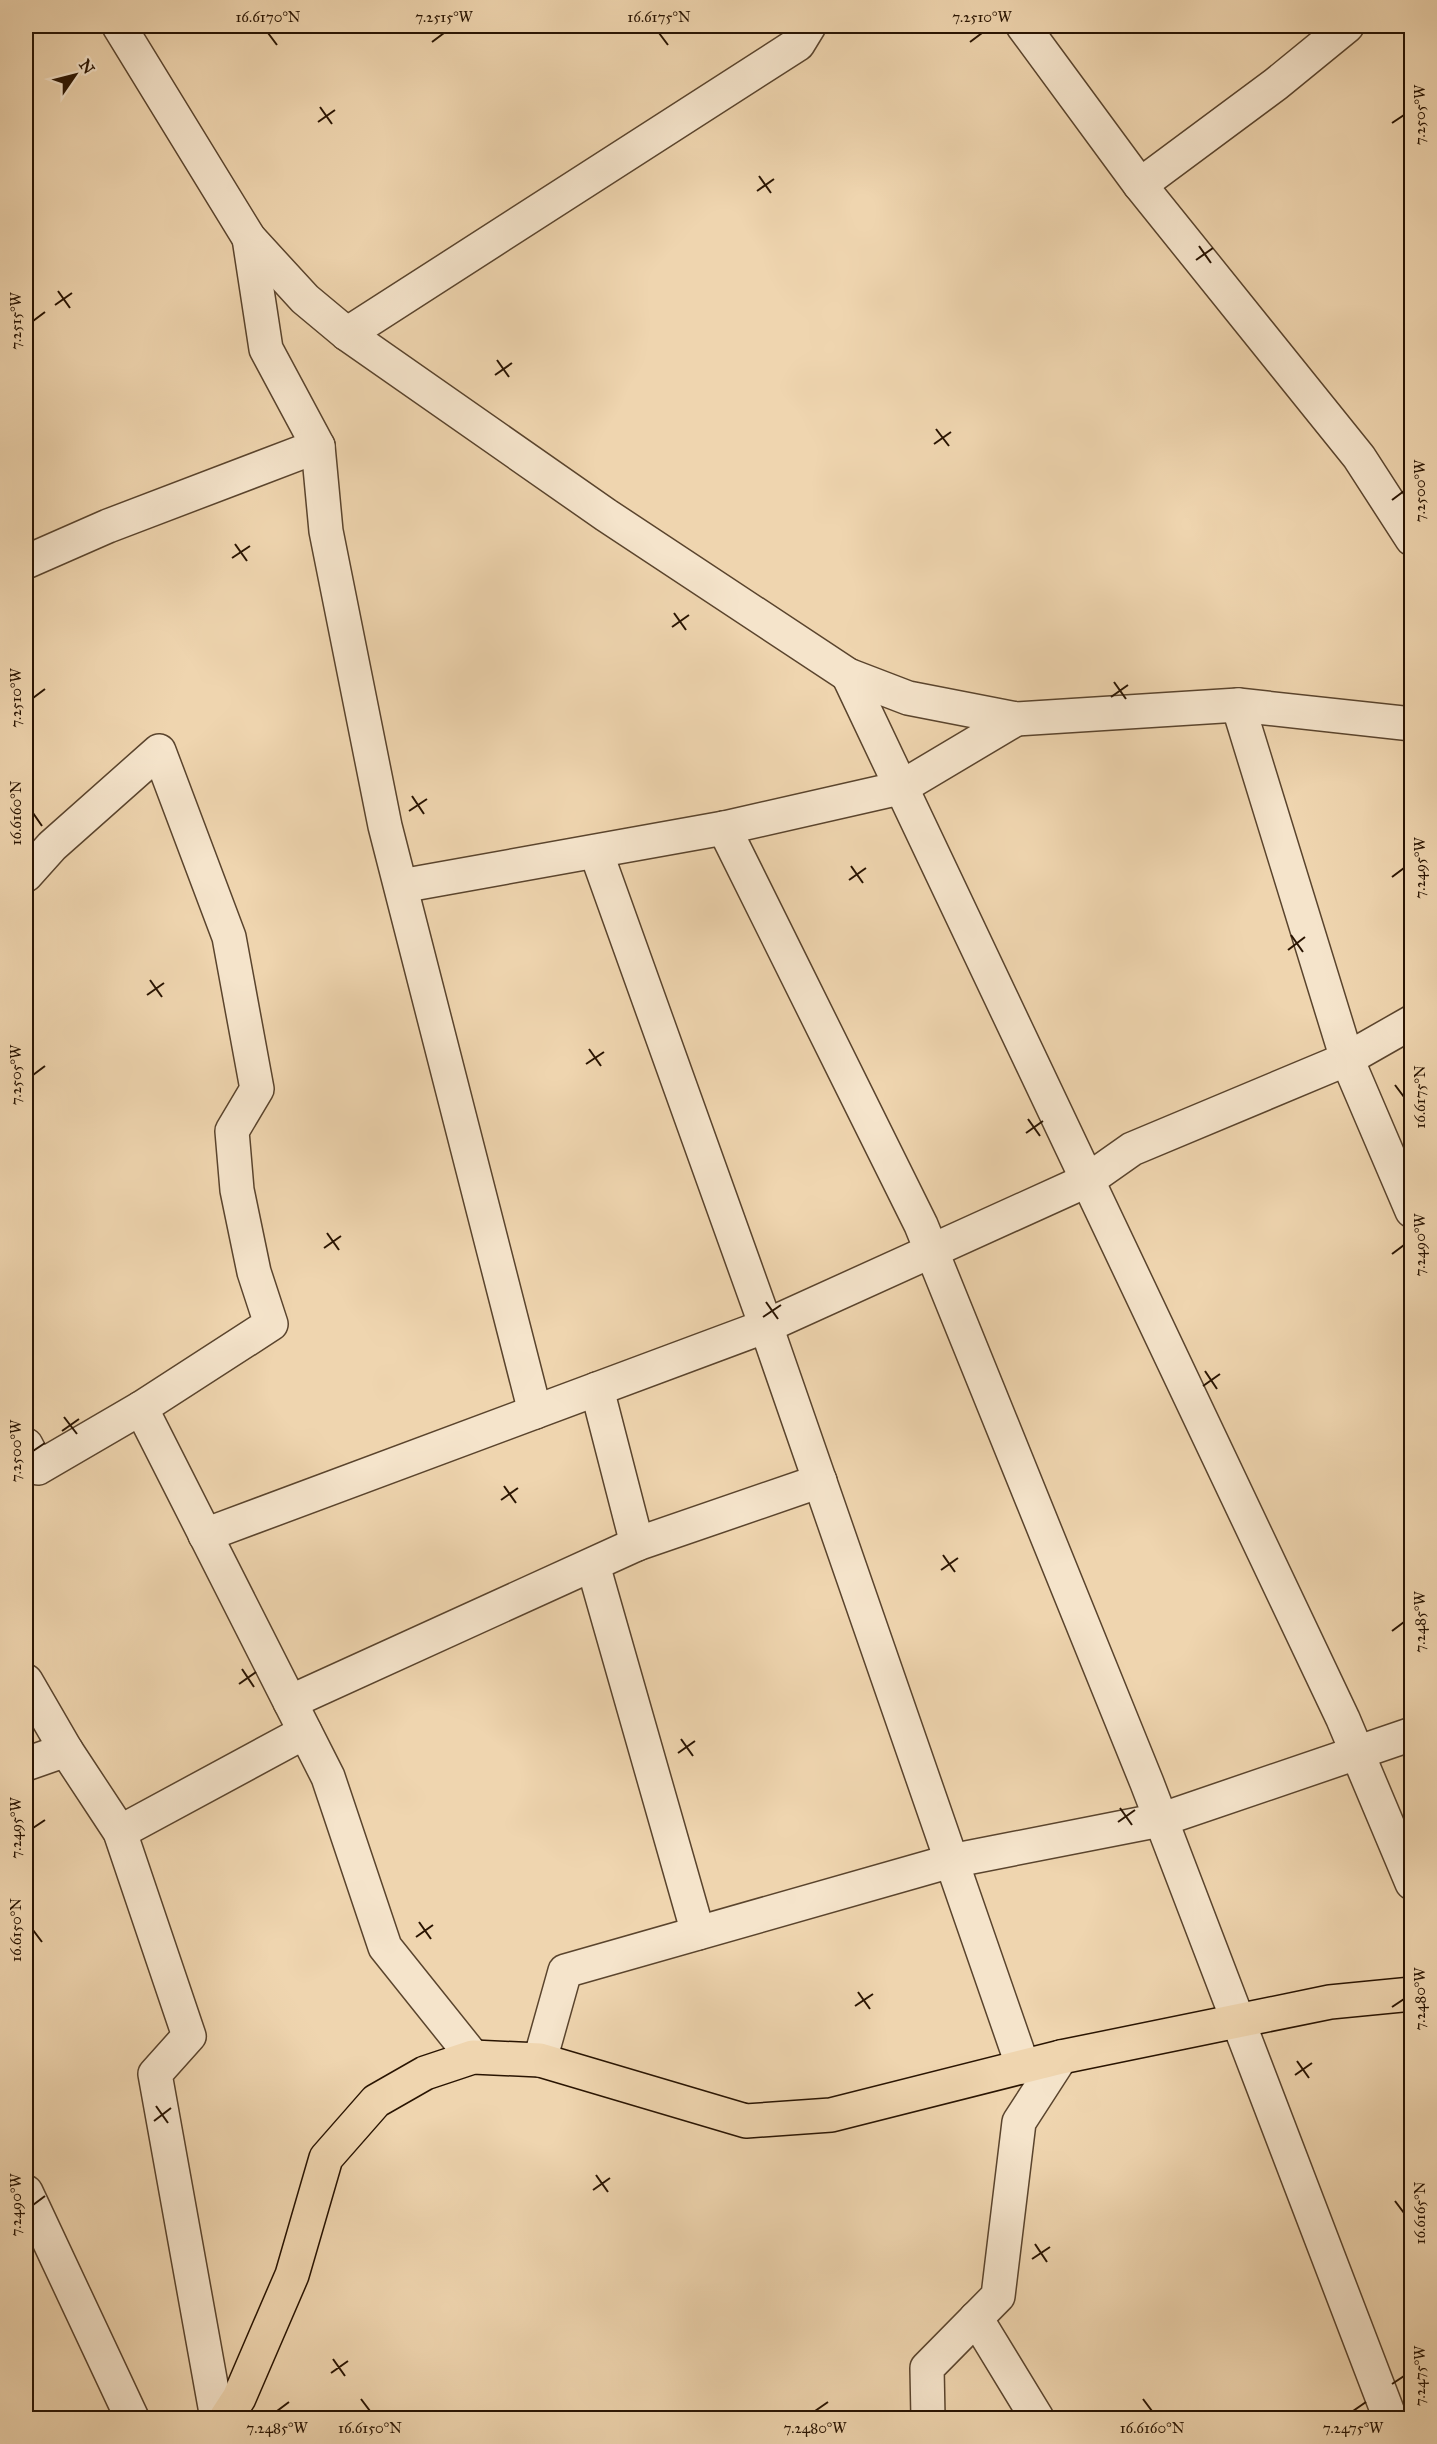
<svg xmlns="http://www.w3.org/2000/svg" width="1437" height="2444" font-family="'IM FELL Great Primer',serif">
  <rect width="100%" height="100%" fill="#efd5af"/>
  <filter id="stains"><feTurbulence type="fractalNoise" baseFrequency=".00333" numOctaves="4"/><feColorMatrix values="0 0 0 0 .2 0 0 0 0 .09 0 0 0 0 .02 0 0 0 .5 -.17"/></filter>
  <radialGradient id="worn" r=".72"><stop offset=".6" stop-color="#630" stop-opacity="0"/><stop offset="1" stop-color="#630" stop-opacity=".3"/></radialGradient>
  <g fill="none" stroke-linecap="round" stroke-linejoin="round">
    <g stroke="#5a442d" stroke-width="36">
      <g id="minor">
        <polyline points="119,26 249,238 305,299 347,334 606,515 848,675 908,698 1016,719 1238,705 1412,724"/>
        <polyline points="1023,26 1140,185 1359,457 1412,539"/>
        <polyline points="1140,185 1276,84 1347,26"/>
        <polyline points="249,238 266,349 318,446 326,531 385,826 535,1412"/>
        <polyline points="347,334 798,44 809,26"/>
        <polyline points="26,562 108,526 318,446"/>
        <polyline points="848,675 1343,1719 1412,1883"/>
        <polyline points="1238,705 1347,1059 1412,1211"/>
        <polyline points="724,828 921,1225 1147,1783 1390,2418"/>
        <polyline points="596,852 766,1326 1023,2067"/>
        <polyline points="26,875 52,846 159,751 229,937 257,1089 232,1131 237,1190 254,1272 271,1324 141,1408"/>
        <polyline points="401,886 724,828 900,788 1016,719"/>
        <polyline points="597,1389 637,1544"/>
        <polyline points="26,1445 38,1468 141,1408 328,1777 385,1947 473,2057"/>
        <polyline points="205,1535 766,1326 1088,1180 1132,1149 1347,1059 1412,1022"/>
        <polyline points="593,1565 698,1933"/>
        <polyline points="26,1681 66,1750 120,1832 189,2036 155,2074 217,2418"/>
        <polyline points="290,1702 637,1544 820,1481"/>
        <polyline points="26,1764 66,1750"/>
        <polyline points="120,1832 305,1732"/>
        <polyline points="540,2060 565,1971 951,1861 1160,1820 1412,1734"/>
        <polyline points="26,2192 132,2418"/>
        <polyline points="976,2318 1037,2418"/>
        <polyline points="928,2418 927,2368 998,2296 1019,2122 1061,2057"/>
      </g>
    </g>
    <g stroke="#291402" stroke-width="36">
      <polyline id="major" points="226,2418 239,2398 292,2275 326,2158 376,2101 425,2073 473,2057 540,2060 746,2121 831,2115 1061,2057 1330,2002 1412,1994"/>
    </g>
    <use href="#minor" stroke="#f5e4cb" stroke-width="33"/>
    <use href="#major" stroke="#efd5af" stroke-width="33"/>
  </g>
  <path fill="none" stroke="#291402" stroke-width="2" d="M 268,33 L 277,45M 659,33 L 668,45M 432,42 L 444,33M 970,42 L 982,33M 320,107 L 332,124M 318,122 L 335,110M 1392,123 L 1404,115M 759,176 L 771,193M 757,191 L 774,179M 1199,246 L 1211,263M 1196,260 L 1213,248M 58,291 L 70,308M 55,305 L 72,293M 33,321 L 45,312M 497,360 L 509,377M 495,375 L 512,363M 936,429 L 949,446M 934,444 L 951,432M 1392,500 L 1404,491M 235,544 L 247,561M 232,558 L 250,546M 674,613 L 686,630M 672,627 L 689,615M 1114,682 L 1126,699M 1111,697 L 1128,685M 33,698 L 45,689M 412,796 L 424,814M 409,811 L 427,799M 33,813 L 42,826M 851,866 L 863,883M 1392,877 L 1404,868M 849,880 L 866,868M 1291,935 L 1303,952M 1288,950 L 1305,937M 150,980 L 162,997M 147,995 L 164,983M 589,1049 L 601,1066M 586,1064 L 604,1052M 33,1075 L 45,1066M 1395,1085 L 1404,1097M 1028,1119 L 1040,1136M 1026,1133 L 1043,1121M 327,1233 L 339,1250M 324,1248 L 341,1236M 1392,1254 L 1404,1245M 766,1302 L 778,1319M 763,1317 L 781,1305M 1205,1371 L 1217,1389M 1203,1386 L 1220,1374M 64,1417 L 77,1434M 62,1431 L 79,1419M 33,1451 L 45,1443M 504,1486 L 516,1503M 501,1500 L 518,1488M 943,1555 L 955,1572M 941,1570 L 958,1558M 1392,1631 L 1404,1622M 242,1669 L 254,1687M 239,1684 L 256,1672M 681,1739 L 693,1756M 678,1753 L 695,1741M 1120,1808 L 1132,1825M 1118,1822 L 1135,1810M 33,1828 L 45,1820M 419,1922 L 431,1939M 33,1930 L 42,1942M 416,1937 L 433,1925M 858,1992 L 870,2009M 855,2006 L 873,1994M 1392,2007 L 1404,1999M 1297,2061 L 1309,2078M 1295,2075 L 1312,2063M 156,2106 L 168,2123M 154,2121 L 171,2108M 596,2175 L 608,2192M 593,2190 L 610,2178M 1395,2201 L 1404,2213M 33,2205 L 45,2196M 1035,2244 L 1047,2262M 1032,2259 L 1050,2247M 333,2359 L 345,2376M 331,2373 L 348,2361M 1392,2384 L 1404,2376M 361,2399 L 370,2411M 1143,2399 L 1152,2411M 277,2411 L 289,2402M 815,2411 L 828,2402M 1353,2411 L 1366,2402"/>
  <rect width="1437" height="2444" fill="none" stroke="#efd5af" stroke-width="66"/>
  <g transform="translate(75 75) rotate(55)" stroke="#f5e4cb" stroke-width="4.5" paint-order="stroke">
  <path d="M0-4.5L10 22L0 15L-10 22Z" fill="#291402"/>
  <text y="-9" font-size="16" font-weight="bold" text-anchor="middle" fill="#291402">N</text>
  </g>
  <rect x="33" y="33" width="1371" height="2378" fill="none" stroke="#291402" stroke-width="2"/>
  <g font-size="15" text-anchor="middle" fill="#291402">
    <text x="268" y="22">16.6170°N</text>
    <text x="444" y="22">7.2515°W</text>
    <text x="659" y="22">16.6175°N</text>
    <text x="982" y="22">7.2510°W</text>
    <text transform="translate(1420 115) rotate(-90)" y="5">7.2505°W</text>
    <text transform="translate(16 321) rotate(-90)" y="5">7.2515°W</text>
    <text transform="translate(1420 491) rotate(-90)" y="5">7.2500°W</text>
    <text transform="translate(16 698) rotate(-90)" y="5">7.2510°W</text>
    <text transform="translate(16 813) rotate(-90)" y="5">16.6160°N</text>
    <text transform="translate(1420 868) rotate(-90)" y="5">7.2495°W</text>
    <text transform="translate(16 1075) rotate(-90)" y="5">7.2505°W</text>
    <text transform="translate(1420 1097) rotate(-90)" y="5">16.6175°N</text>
    <text transform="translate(1420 1245) rotate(-90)" y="5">7.2490°W</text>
    <text transform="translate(16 1451) rotate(-90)" y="5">7.2500°W</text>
    <text transform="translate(1420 1622) rotate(-90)" y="5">7.2485°W</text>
    <text transform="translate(16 1828) rotate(-90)" y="5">7.2495°W</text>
    <text transform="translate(16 1930) rotate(-90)" y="5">16.6150°N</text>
    <text transform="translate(1420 1999) rotate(-90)" y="5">7.2480°W</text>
    <text transform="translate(16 2205) rotate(-90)" y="5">7.2490°W</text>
    <text transform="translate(1420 2213) rotate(-90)" y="5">16.6165°N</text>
    <text transform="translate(1420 2376) rotate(-90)" y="5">7.2475°W</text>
    <text x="277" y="2433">7.2485°W</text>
    <text x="370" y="2433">16.6150°N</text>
    <text x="815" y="2433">7.2480°W</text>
    <text x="1152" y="2433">16.6160°N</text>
    <text x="1353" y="2433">7.2475°W</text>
  </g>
  <rect width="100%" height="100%" filter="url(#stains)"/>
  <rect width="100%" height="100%" fill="url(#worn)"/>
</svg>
